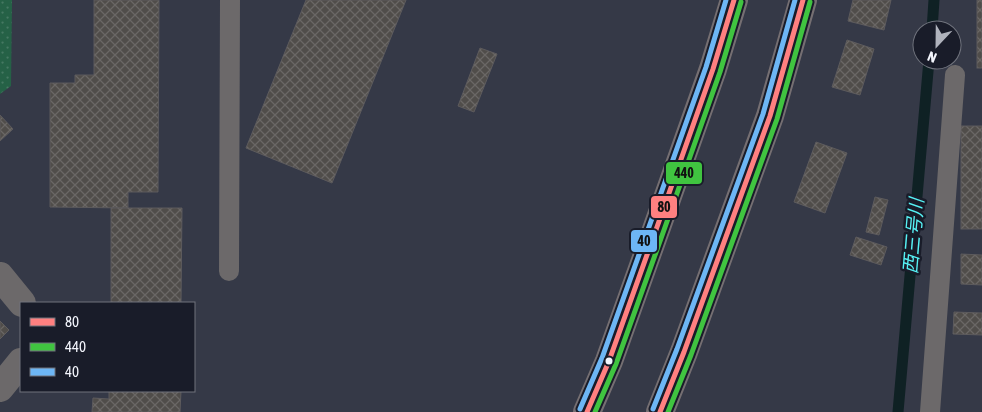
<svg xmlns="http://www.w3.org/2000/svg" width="982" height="412" font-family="'Asap Condensed','Noto Sans JP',sans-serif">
  <defs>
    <pattern id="grass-dots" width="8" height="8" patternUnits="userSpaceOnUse" patternTransform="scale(1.25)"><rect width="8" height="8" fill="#256146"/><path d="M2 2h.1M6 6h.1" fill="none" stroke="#457862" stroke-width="1.8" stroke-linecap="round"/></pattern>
    <pattern id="building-cross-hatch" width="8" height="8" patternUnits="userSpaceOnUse" patternTransform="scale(1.25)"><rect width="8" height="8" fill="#504d4a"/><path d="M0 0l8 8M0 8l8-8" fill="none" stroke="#6a6765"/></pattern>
  </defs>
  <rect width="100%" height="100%" fill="#353947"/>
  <polygon fill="url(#grass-dots)" points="0,0 12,0 11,86 0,94"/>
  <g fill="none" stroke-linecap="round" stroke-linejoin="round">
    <g stroke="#0f2124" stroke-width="11">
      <polyline points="932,30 934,0"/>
      <polyline points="898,412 929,60"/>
    </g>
  </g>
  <g fill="url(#building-cross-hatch)" stroke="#5d5b5d">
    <polygon points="94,0 159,0 158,192 128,192 128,208 50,207 50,83 75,83 75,75 94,75"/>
    <polygon points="306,0 406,0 332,183 246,148"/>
    <polygon points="853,0 891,0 884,30 848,21"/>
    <rect x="977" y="0" width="5" height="68"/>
    <polygon points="847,40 874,49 860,95 832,87"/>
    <polygon points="480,48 497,54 474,112 458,106"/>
    <polygon points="0,115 13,129 0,141"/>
    <rect x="961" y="126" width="21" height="103"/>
    <polygon points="816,142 847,153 825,213 794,202"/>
    <polygon points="875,197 888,200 879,235 866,232"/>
    <polygon points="111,208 182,208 181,303 111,303"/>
    <polygon points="856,237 887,247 881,265 850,255"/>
    <polygon points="961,254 982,255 982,285 961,284"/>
    <polygon points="954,312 982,313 982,335 953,334"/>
    <polygon points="0,321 9,330 0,339"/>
    <polygon points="109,391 181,391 180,412 92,412 93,398 109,399"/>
  </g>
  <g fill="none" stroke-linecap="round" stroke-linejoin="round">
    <g stroke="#6c696a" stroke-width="20">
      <polyline points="229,271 230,0"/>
      <polyline points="930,412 955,75"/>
    </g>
    <g stroke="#6c696a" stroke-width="28">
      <polyline points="0,276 22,303"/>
      <polyline points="0,388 21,362"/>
    </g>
    <g stroke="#756f72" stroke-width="28">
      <polyline points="587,412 609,361 657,227 713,69 734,0"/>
      <polyline points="660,412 684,352 770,116 803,0"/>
    </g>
    <g stroke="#191c29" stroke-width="9">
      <g id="bus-1">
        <polyline points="587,412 609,361 657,227 713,69 734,0"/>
        <polyline points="660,412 684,352 770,116 803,0"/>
      </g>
    </g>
    <g stroke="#191c29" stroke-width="9">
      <g id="bus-2">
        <polyline points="595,412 616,364 664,230 720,72 741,2"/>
        <polyline points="668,412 691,355 777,119 810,2"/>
      </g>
    </g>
    <g stroke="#191c29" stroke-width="9">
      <g id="bus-3">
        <polyline points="580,409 602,358 650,224 706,67 726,0"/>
        <polyline points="653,409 677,349 763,114 795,0"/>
      </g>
    </g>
    <use href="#bus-1" stroke="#ff8080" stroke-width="5"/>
    <use href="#bus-2" stroke="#40c440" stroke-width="5"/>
    <use href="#bus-3" stroke="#6db6f5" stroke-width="5"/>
  </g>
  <circle fill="#f3f5fc" stroke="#191c29" stroke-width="2" cx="609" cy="361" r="4.5"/>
  <g text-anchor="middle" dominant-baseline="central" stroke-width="5" stroke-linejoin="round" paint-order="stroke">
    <g font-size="19" font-style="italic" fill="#56f1f4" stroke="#191c29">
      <text transform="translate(913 236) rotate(-85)">西三号川</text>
    </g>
  </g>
  <g stroke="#191c29" stroke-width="2">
    <rect x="665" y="161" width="38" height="24" rx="5" fill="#40c440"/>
    <rect x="650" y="195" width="28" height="24" rx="5" fill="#ff8080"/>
    <rect x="630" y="229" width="28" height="24" rx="5" fill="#6db6f5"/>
  </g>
  <g font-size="14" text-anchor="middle" font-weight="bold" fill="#111">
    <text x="684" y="178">440</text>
    <text x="664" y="212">80</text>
    <text x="644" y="246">40</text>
  </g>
  <rect x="20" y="302" width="175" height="90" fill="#191c29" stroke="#70737d"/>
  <rect x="30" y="318" width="25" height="8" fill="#ff8080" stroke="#70737d"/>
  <text x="65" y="327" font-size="15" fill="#f3f5fc">80</text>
  <rect x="30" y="343" width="25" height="8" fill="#40c440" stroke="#70737d"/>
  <text x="65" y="352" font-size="15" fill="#f3f5fc">440</text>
  <rect x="30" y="368" width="25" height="8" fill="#6db6f5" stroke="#70737d"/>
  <text x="65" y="377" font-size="15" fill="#f3f5fc">40</text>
  <g transform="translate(937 45) rotate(202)"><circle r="24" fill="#191c29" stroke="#70737d"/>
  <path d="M0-4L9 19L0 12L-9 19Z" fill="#b0b3bd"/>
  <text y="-8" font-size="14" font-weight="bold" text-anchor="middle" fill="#f3f5fc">N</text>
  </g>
</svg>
